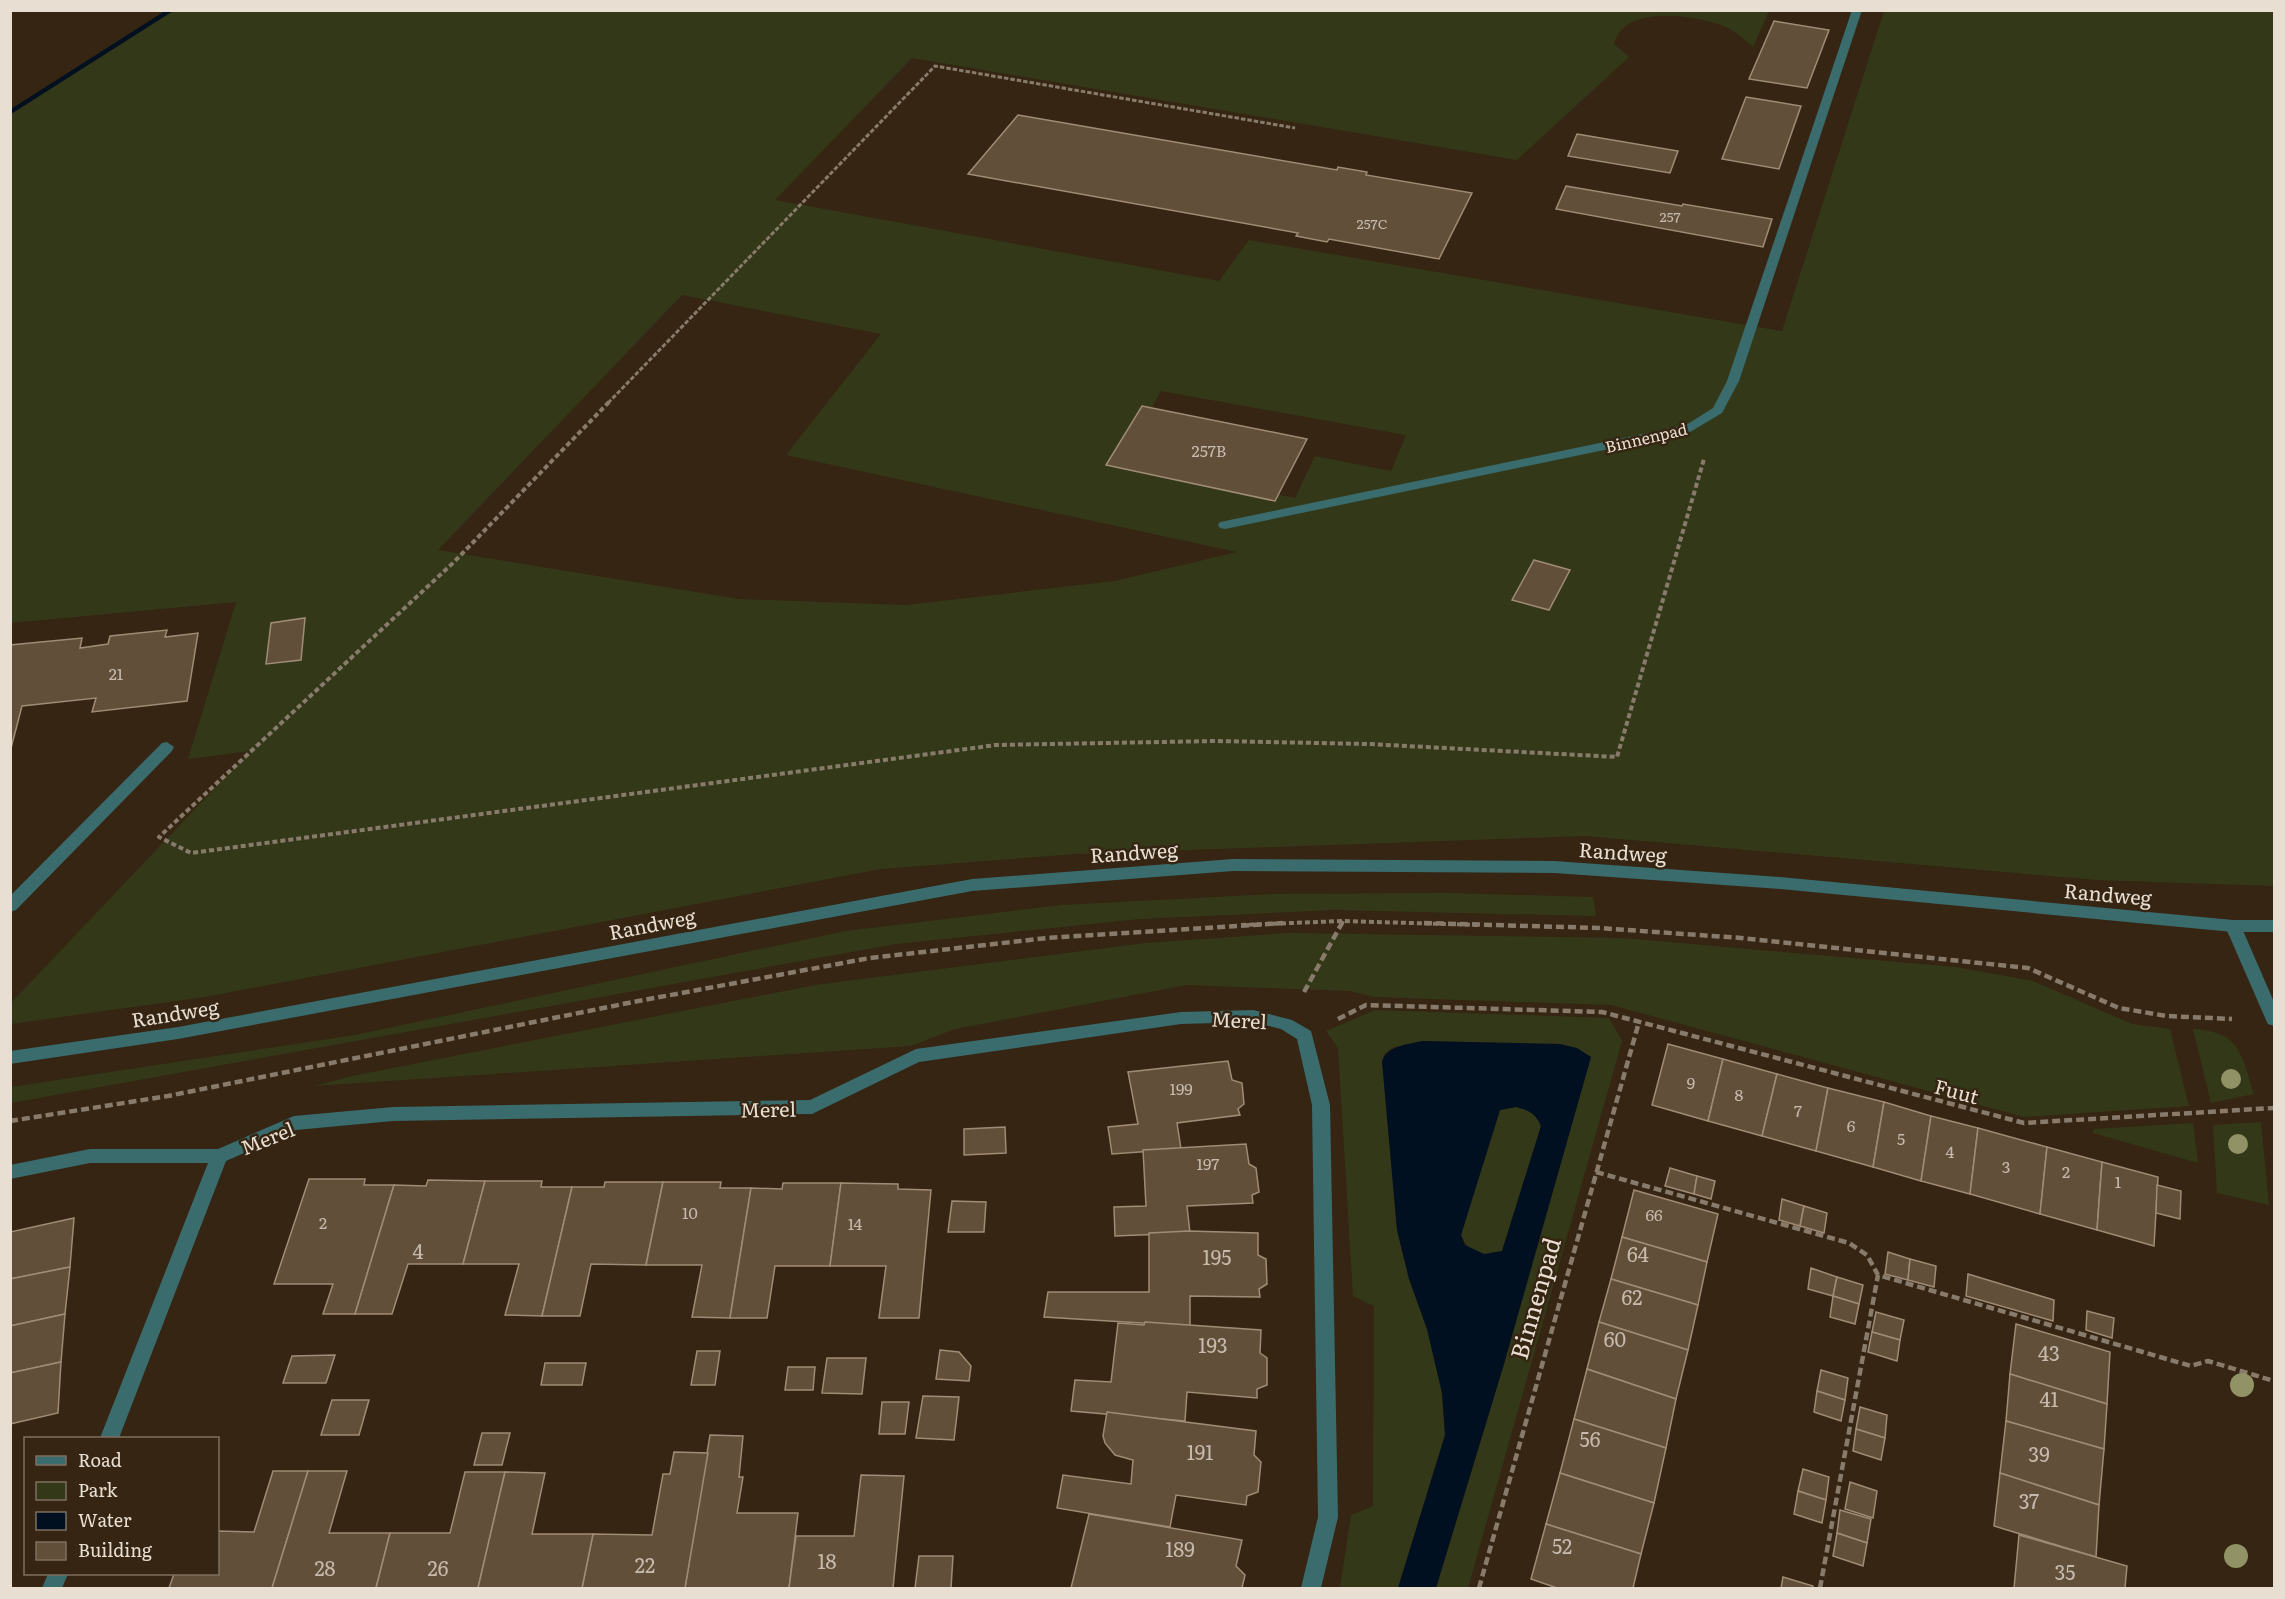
<svg xmlns="http://www.w3.org/2000/svg" width="2285" height="1599" font-family="Literata,serif">
  <rect width="100%" height="100%" fill="#352512"/>
  <g fill="#333918" fill-rule="evenodd">
    <path d="M 173,11 L 1769,11 L 1753,47 C 1742,37 1732,28 1718,24 C 1688,14 1623,6 1614,44 L 1629,57 L 1517,160 L 912,58 L 775,200 L 1219,281 L 1249,240 L 1782,331 L 1884,11 L 2274,11 L 2274,886 L 2097,880 L 1585,836 L 1076,854 L 881,869 L 205,997 L 11,1024 L 10,1004 L 250,751 L 188,759 L 236,602 L 11,623 L 11,114 ZM 682,295 L 881,334 L 786,455 L 1237,552 L 1115,581 L 906,605 L 739,599 L 438,550 ZM 1161,391 L 1406,435 L 1391,471 L 1315,456 L 1295,498 L 1120,465 Z"/>
    <polygon points="1448,893 1593,897 1596,916 1334,910 1140,919 896,944 11,1103 11,1087 355,1035 846,931 1062,905 1273,894"/>
    <polygon points="1289,933 1623,938 1956,967 2033,981 2132,1024 2170,1029 2189,1106 2024,1117 1611,1005 1374,997 1350,991 1186,985 955,1029 911,1046 314,1086 352,1076 815,985 1145,943"/>
    <polygon points="1375,1010 1609,1018 1622,1041 1468,1588 1436,1588 1504,1364 1591,1057 1560,1044 1422,1041 1392,1048 1385,1053 1382,1061 1397,1230 1409,1279 1427,1329 1442,1393 1445,1435 1398,1588 1340,1588 1351,1515 1373,1506 1374,1306 1353,1296 1338,1048 1326,1031"/>
    <path d="M 2193,1029 C 2240,1032 2241,1053 2254,1094 L 2211,1103 Z"/>
    <path d="M 1516,1107 C 1529,1110 1536,1114 1541,1126 L 1502,1251 C 1485,1259 1468,1253 1461,1235 L 1500,1110 Z"/>
    <polygon points="2261,1122 2269,1205 2217,1193 2213,1125"/>
    <polygon points="2193,1123 2198,1163 2093,1133 2094,1129"/>
  </g>
  <g fill="#001020" fill-rule="evenodd">
    <polygon points="165,11 173,11 11,114 11,109"/>
    <path d="M 1422,1041 L 1560,1044 L 1577,1048 L 1591,1057 L 1504,1364 L 1436,1588 L 1398,1588 L 1445,1435 L 1442,1393 L 1427,1329 L 1409,1279 L 1397,1230 L 1382,1061 C 1388,1045 1407,1045 1422,1041 ZM 1516,1107 C 1529,1110 1536,1114 1541,1126 L 1502,1251 L 1484,1254 L 1465,1245 L 1461,1235 L 1500,1110 Z"/>
  </g>
  <g fill="#614f3a" stroke="#a08c76" stroke-width="1.5">
    <polygon points="1774,21 1829,30 1807,88 1749,79"/>
    <polygon points="1746,97 1801,106 1779,169 1722,159"/>
    <polygon points="1018,115 1337,170 1338,167 1367,172 1366,175 1472,193 1439,259 1329,239 1327,242 1296,236 1298,233 968,174"/>
    <polygon points="1577,134 1678,151 1670,173 1568,156"/>
    <polygon points="1566,186 1682,206 1683,204 1772,219 1763,247 1556,209"/>
    <polygon points="1142,406 1307,439 1275,501 1106,465"/>
    <polygon points="1534,560 1570,570 1549,610 1512,600"/>
    <polygon points="305,618 301,660 266,664 271,623"/>
    <polygon points="167,630 165,637 198,633 187,701 92,712 96,698 22,706 10,752 10,645 82,638 80,648 108,644 110,636"/>
    <polygon points="1668,1044 1723,1059 1708,1121 1652,1105"/>
    <polygon points="1723,1059 1777,1074 1762,1136 1708,1121"/>
    <polygon points="1228,1061 1232,1080 1242,1083 1244,1104 1238,1109 1240,1115 1177,1123 1181,1149 1112,1154 1108,1127 1138,1124 1128,1072"/>
    <polygon points="1777,1074 1828,1088 1816,1151 1762,1136"/>
    <polygon points="1828,1088 1884,1102 1873,1167 1816,1151"/>
    <polygon points="1884,1102 1931,1116 1921,1181 1873,1167"/>
    <polygon points="1931,1116 1978,1128 1970,1194 1921,1181"/>
    <polygon points="1005,1127 1006,1153 964,1155 964,1129"/>
    <polygon points="1978,1128 2047,1147 2040,1214 1970,1194"/>
    <polygon points="1246,1144 1249,1164 1256,1168 1259,1192 1252,1195 1253,1203 1187,1206 1190,1233 1115,1236 1114,1207 1146,1206 1143,1150"/>
    <polygon points="2047,1147 2102,1162 2097,1230 2040,1214"/>
    <polygon points="2102,1162 2158,1177 2154,1246 2097,1230"/>
    <polygon points="1670,1168 1697,1176 1694,1194 1665,1186"/>
    <polygon points="1697,1176 1715,1181 1711,1199 1694,1194"/>
    <polygon points="309,1179 365,1179 364,1185 394,1185 355,1314 323,1314 333,1284 274,1284"/>
    <polygon points="428,1180 485,1181 463,1264 408,1264 392,1314 355,1314 394,1185 426,1186"/>
    <polygon points="485,1181 542,1181 541,1187 572,1187 542,1316 505,1315 519,1264 463,1264"/>
    <polygon points="605,1182 663,1182 646,1265 591,1264 580,1316 542,1316 572,1187 604,1187"/>
    <polygon points="663,1182 721,1182 720,1188 751,1188 730,1318 692,1317 702,1265 646,1265"/>
    <polygon points="783,1183 841,1183 830,1266 775,1266 767,1318 730,1318 751,1188 782,1189"/>
    <polygon points="841,1183 898,1184 898,1189 931,1190 919,1318 879,1318 886,1266 830,1266"/>
    <polygon points="2157,1185 2181,1191 2180,1219 2156,1213"/>
    <polygon points="1634,1190 1718,1214 1707,1262 1622,1237"/>
    <polygon points="1782,1199 1804,1206 1800,1226 1779,1220"/>
    <polygon points="952,1201 986,1202 984,1232 948,1232"/>
    <polygon points="1804,1206 1827,1213 1824,1233 1800,1226"/>
    <polygon points="74,1218 70,1267 10,1279 10,1232"/>
    <polygon points="1189,1231 1258,1233 1258,1255 1266,1259 1267,1284 1259,1289 1260,1297 1190,1296 1190,1326 1044,1317 1048,1292 1149,1292 1149,1233"/>
    <polygon points="1622,1237 1707,1262 1698,1305 1611,1279"/>
    <polygon points="1888,1252 1910,1259 1908,1280 1885,1274"/>
    <polygon points="1910,1259 1936,1266 1934,1287 1908,1280"/>
    <polygon points="70,1267 65,1314 10,1326 10,1279"/>
    <polygon points="1811,1268 1837,1277 1833,1296 1808,1289"/>
    <polygon points="1968,1274 2054,1300 2053,1321 1966,1296"/>
    <polygon points="1837,1277 1863,1285 1859,1304 1833,1296"/>
    <polygon points="1611,1279 1698,1305 1688,1350 1599,1322"/>
    <polygon points="1833,1296 1859,1304 1855,1324 1830,1317"/>
    <polygon points="2087,1311 2114,1318 2112,1338 2086,1330"/>
    <polygon points="1876,1312 1904,1320 1900,1340 1872,1332"/>
    <polygon points="65,1314 61,1362 10,1373 10,1326"/>
    <polygon points="1145,1322 1261,1330 1260,1353 1267,1358 1267,1385 1257,1389 1257,1398 1187,1392 1185,1421 1071,1411 1075,1380 1111,1382 1118,1323 1144,1325"/>
    <polygon points="1599,1322 1688,1350 1676,1399 1587,1369"/>
    <polygon points="2016,1324 2110,1352 2107,1404 2010,1374"/>
    <polygon points="1872,1332 1900,1340 1897,1361 1868,1352"/>
    <polygon points="940,1350 959,1352 971,1366 969,1381 936,1379"/>
    <polygon points="697,1351 720,1351 715,1385 691,1385"/>
    <polygon points="335,1355 326,1383 283,1383 292,1356"/>
    <polygon points="827,1358 866,1358 862,1394 822,1393"/>
    <polygon points="61,1362 58,1413 10,1424 10,1373"/>
    <polygon points="545,1363 586,1363 582,1385 541,1385"/>
    <polygon points="788,1367 815,1367 813,1390 785,1390"/>
    <polygon points="1587,1369 1676,1399 1666,1448 1574,1419"/>
    <polygon points="1821,1370 1848,1378 1845,1400 1817,1391"/>
    <polygon points="2010,1374 2107,1404 2104,1449 2006,1421"/>
    <polygon points="1817,1391 1845,1400 1841,1421 1814,1412"/>
    <polygon points="923,1396 959,1397 954,1440 916,1438"/>
    <polygon points="332,1400 369,1400 359,1435 321,1435"/>
    <polygon points="882,1402 909,1402 905,1434 879,1434"/>
    <polygon points="1860,1407 1887,1415 1885,1438 1856,1429"/>
    <polygon points="1107,1412 1256,1431 1254,1455 1261,1462 1258,1492 1247,1496 1246,1505 1176,1495 1170,1527 1057,1508 1063,1475 1131,1484 1133,1460 1115,1455 1105,1443 1103,1436"/>
    <polygon points="1574,1419 1666,1448 1654,1503 1560,1473"/>
    <polygon points="2006,1421 2104,1449 2099,1505 2000,1473"/>
    <polygon points="1856,1429 1885,1438 1881,1460 1853,1451"/>
    <polygon points="482,1433 510,1433 502,1465 474,1465"/>
    <polygon points="710,1435 743,1436 739,1477 743,1477 737,1513 798,1513 789,1588 685,1588"/>
    <polygon points="674,1452 708,1453 685,1588 582,1588 593,1534 652,1535 663,1474 670,1474"/>
    <polygon points="1803,1469 1829,1477 1826,1500 1798,1491"/>
    <polygon points="273,1471 308,1471 272,1588 169,1588 174,1574 218,1574 218,1531 254,1532"/>
    <polygon points="308,1471 347,1471 329,1533 390,1533 376,1588 272,1588"/>
    <polygon points="465,1472 505,1472 478,1588 376,1588 390,1533 450,1533"/>
    <polygon points="505,1472 545,1473 532,1534 593,1534 582,1588 478,1588"/>
    <polygon points="1560,1473 1654,1503 1641,1554 1546,1524"/>
    <polygon points="2000,1473 2099,1505 2096,1557 1994,1526"/>
    <polygon points="861,1475 904,1476 893,1588 789,1588 796,1536 854,1536"/>
    <polygon points="1850,1482 1877,1491 1873,1518 1845,1509"/>
    <polygon points="1798,1491 1826,1500 1822,1523 1794,1514"/>
    <polygon points="1840,1510 1871,1519 1867,1543 1837,1533"/>
    <polygon points="1089,1514 1242,1540 1236,1566 1245,1575 1242,1588 1071,1588"/>
    <polygon points="1546,1524 1641,1554 1633,1588 1557,1588 1531,1579"/>
    <polygon points="1837,1533 1867,1543 1863,1566 1833,1556"/>
    <polygon points="2019,1535 2127,1566 2125,1588 2014,1588"/>
    <polygon points="919,1556 953,1556 951,1588 915,1588"/>
    <polygon points="1783,1577 1813,1586 1813,1588 1781,1588"/>
  </g>
  <g fill="none" stroke-linecap="round" stroke-linejoin="round">
    <polyline stroke="#887b6b" stroke-width="3" stroke-dasharray="4.5 2" stroke-linecap="butt" points="608,403 935,66 1295,128"/>
    <g stroke="#887b6b" stroke-width="4" stroke-dasharray="5 3" stroke-linecap="butt">
      <polyline points="609,402 454,562 159,837 191,853 996,745 1216,741 1368,744 1617,757 1704,459"/>
      <polyline points="1241,925 1343,921 1479,925"/>
      <polyline points="1341,925 1343,921"/>
    </g>
    <g stroke="#887b6b" stroke-width="4.5" stroke-dasharray="8 4" stroke-linecap="butt">
      <polyline points="1424,923 1599,928 1741,938 2028,968 2119,1008 2167,1016 2232,1019"/>
      <polyline points="1304,992 1342,923"/>
      <polyline points="1338,1019 1366,1005 1602,1012 2024,1123 2274,1108"/>
      <polyline points="10,1121 168,1096 633,1002 870,958 1047,938 1283,923"/>
      <polyline points="1596,1172 1849,1243 1867,1255 1878,1275 2191,1366 2208,1361 2274,1381"/>
      <polyline points="1479,1588 1639,1022"/>
      <polyline points="1820,1588 1878,1275"/>
    </g>
    <polygon fill="#3a6b6d" fill-rule="evenodd" points="167,742 174,747 172,751 16,910 10,912 10,896 162,743"/>
    <g fill="#3a6b6d" fill-rule="evenodd">
      <polygon points="1852,10 1862,10 1739,381 1722,413 1690,432 1225,529 1220,528 1218,525 1220,522 1225,521 1686,425 1713,408 1727,381"/>
      <polygon points="2233,920 2239,922 2241,926 2274,1002 2274,1026 2268,1024 2266,1020 2225,926 2227,922"/>
      <polygon points="1253,1010 1292,1020 1311,1031 1330,1105 1338,1517 1321,1588 1301,1588 1318,1517 1312,1105 1297,1039 1281,1029 1253,1022 1181,1024 919,1062 812,1114 393,1121 296,1130 226,1161 119,1438 100,1438 208,1163 90,1163 10,1179 10,1165 90,1149 218,1149 294,1116 393,1107 810,1100 916,1049 1181,1012"/>
      <polygon points="48,1574 68,1574 62,1588 42,1588"/>
    </g>
    <polygon fill="#3a6b6d" fill-rule="evenodd" points="1233,859 1554,861 1780,877 2233,920 2274,920 2274,932 2233,932 1780,889 1554,873 1233,871 972,891 178,1039 10,1064 10,1051 178,1027 972,879"/>
  </g>
  <g fill="#919266">
    <circle cx="2231" cy="1079" r="10"/>
    <circle cx="2238" cy="1144" r="10"/>
    <circle cx="2242" cy="1385" r="12"/>
    <circle cx="2236" cy="1556" r="12"/>
  </g>
  <g text-anchor="middle" dominant-baseline="central" stroke-width="5" stroke-linejoin="round" paint-order="stroke">
    <g font-size="14" fill="#c7baac">
      <text x="1670" y="216">257</text>
      <text x="1372" y="223">257C</text>
    </g>
    <g font-size="16" fill="#e9ded2" stroke="#352512">
      <text transform="translate(1646 437) rotate(-13)">Binnenpad</text>
    </g>
    <g font-size="16" fill="#c7baac">
      <text x="1209" y="450">257B</text>
      <text x="116" y="673">21</text>
      <text x="1691" y="1082">9</text>
      <text x="1181" y="1088">199</text>
      <text x="1739" y="1094">8</text>
      <text x="1798" y="1110">7</text>
      <text x="1851" y="1125">6</text>
      <text x="1901" y="1138">5</text>
      <text x="1950" y="1151">4</text>
      <text x="1208" y="1163">197</text>
      <text x="2006" y="1166">3</text>
      <text x="2066" y="1171">2</text>
      <text x="2118" y="1181">1</text>
      <text x="690" y="1212">10</text>
      <text x="1654" y="1214">66</text>
      <text x="323" y="1222">2</text>
      <text x="855" y="1223">14</text>
    </g>
    <g font-size="20" fill="#e9ded2" stroke="#352512">
      <text transform="translate(1134 851) rotate(-4)">Randweg</text>
      <text transform="translate(1623 851) rotate(4)">Randweg</text>
      <text transform="translate(2108 893) rotate(5)">Randweg</text>
      <text transform="translate(652 923) rotate(-11)">Randweg</text>
      <text transform="translate(175 1012) rotate(-9)">Randweg</text>
      <text transform="translate(1239 1019) rotate(3)">Merel</text>
      <text transform="translate(1957 1090) rotate(15)">Fuut</text>
      <text transform="translate(768 1108) rotate(-1)">Merel</text>
      <text transform="translate(267 1137) rotate(-22)">Merel</text>
    </g>
    <g font-size="20" fill="#c7baac">
      <text x="418" y="1250">4</text>
      <text x="1638" y="1253">64</text>
      <text x="1217" y="1256">195</text>
      <text x="1632" y="1296">62</text>
      <text x="1615" y="1338">60</text>
      <text x="1213" y="1344">193</text>
      <text x="2049" y="1352">43</text>
      <text x="2049" y="1398">41</text>
      <text x="1590" y="1438">56</text>
      <text x="1200" y="1451">191</text>
      <text x="2039" y="1453">39</text>
      <text x="2029" y="1500">37</text>
      <text x="1562" y="1545">52</text>
      <text x="1180" y="1548">189</text>
      <text x="827" y="1560">18</text>
      <text x="645" y="1564">22</text>
      <text x="325" y="1567">28</text>
      <text x="438" y="1567">26</text>
      <text x="2065" y="1571">35</text>
    </g>
    <g font-size="24" fill="#e9ded2" stroke="#352512">
      <text transform="translate(1534 1298) rotate(-74)">Binnenpad</text>
    </g>
  </g>
  <rect width="2285" height="1599" fill="none" stroke="#e9ded2" stroke-width="24"/>
  <rect x="24" y="1437" width="195" height="138" fill="#352512" stroke="#7d6f5f" stroke-width="1.5"/>
  <rect x="36" y="1456" width="30" height="9" fill="#3a6b6d" stroke="#7d6f5f" stroke-width="1.5"/>
  <text x="78" y="1467" font-size="18" fill="#e9ded2">Road</text>
  <rect x="36" y="1482" width="30" height="18" fill="#333918" stroke="#7d6f5f" stroke-width="1.5"/>
  <text x="78" y="1497" font-size="18" fill="#e9ded2">Park</text>
  <rect x="36" y="1512" width="30" height="18" fill="#001020" stroke="#7d6f5f" stroke-width="1.5"/>
  <text x="78" y="1527" font-size="18" fill="#e9ded2">Water</text>
  <rect x="36" y="1542" width="30" height="18" fill="#614f3a" stroke="#7d6f5f" stroke-width="1.5"/>
  <text x="78" y="1557" font-size="18" fill="#e9ded2">Building</text>
</svg>
